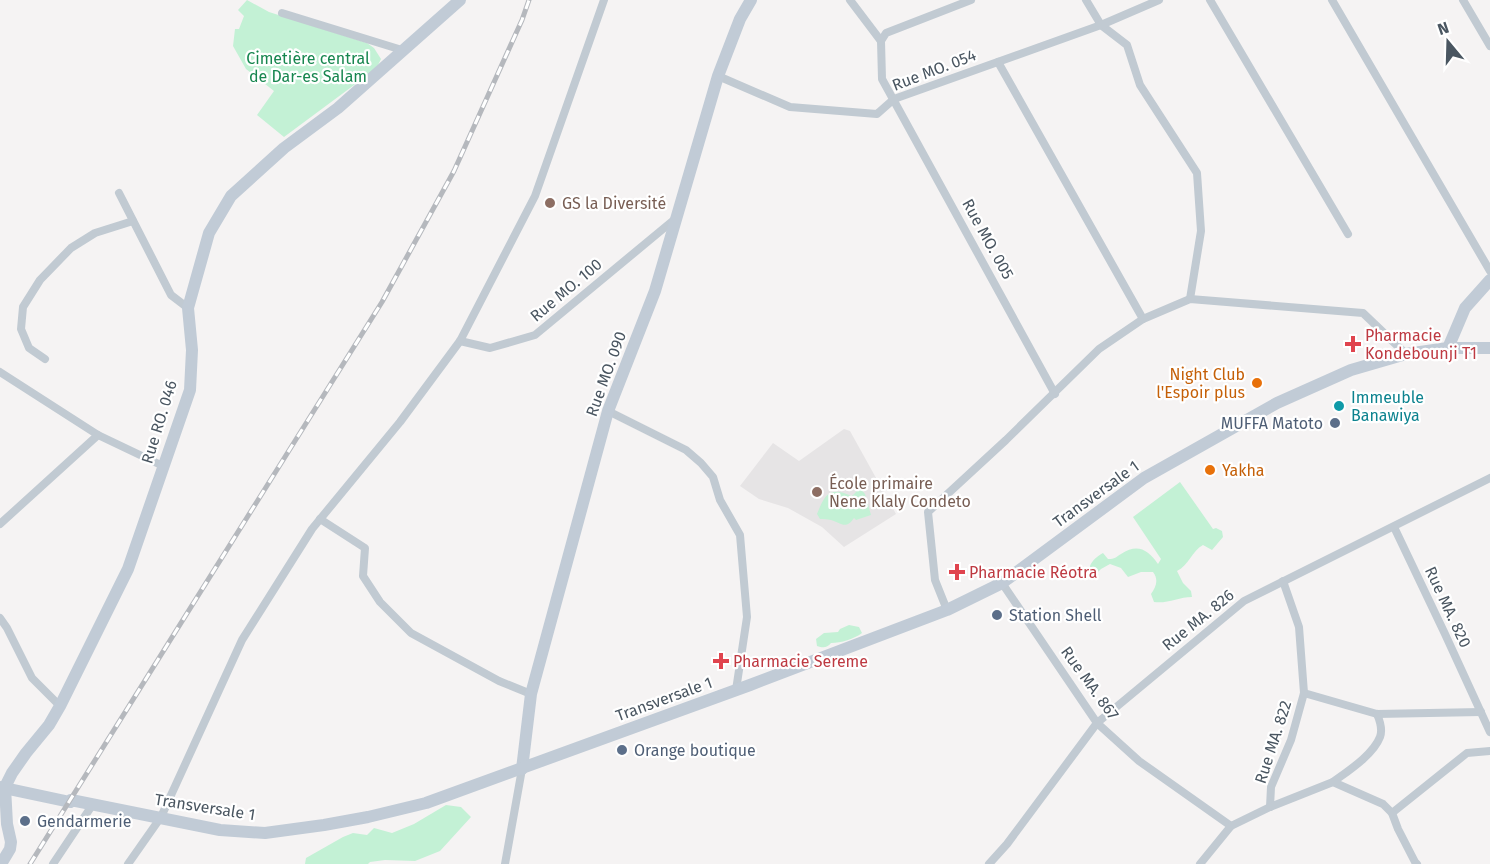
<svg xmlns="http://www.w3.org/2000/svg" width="1490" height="864" font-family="'Fira Sans',sans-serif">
  <rect width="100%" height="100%" fill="#f5f3f3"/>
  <polygon fill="#e6e4e5" points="844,429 850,431 896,514 844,547 822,527 788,508 759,499 740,486 773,443 799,461"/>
  <g fill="#c3f1d5">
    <polygon points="247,0 269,12 367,43 374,48 381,59 378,65 373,71 284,137 257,115 274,91 246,69 233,46 235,29 239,29 244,16 238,10"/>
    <path d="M 1180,482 L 1213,529 L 1216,528 L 1222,531 L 1223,537 L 1212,550 L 1203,545 C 1192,551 1189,565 1177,571 L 1183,583 L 1191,591 L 1192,597 C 1179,597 1167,604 1154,602 L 1151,594 C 1156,587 1159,580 1153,572 L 1141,572 L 1128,577 L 1121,568 L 1110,564 L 1101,569 L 1097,573 L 1090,572 L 1089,570 C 1090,562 1096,557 1103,553 L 1108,559 C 1115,559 1116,557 1121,554 C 1138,543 1148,550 1158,564 L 1161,559 L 1133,517 Z"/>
    <path d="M 860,488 L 865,494 L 871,515 L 856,520 L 854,518 C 846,530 841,523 831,520 C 827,519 824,519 820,519 L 817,514 C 825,494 829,486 852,496 Z"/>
    <path d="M 849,625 L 859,627 L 862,633 C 854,639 841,643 831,643 C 827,648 823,648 817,646 L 816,639 L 824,633 L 838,632 L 840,629 Z"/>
    <polygon points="446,805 461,807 471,817 440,851 415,861 385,860 370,862 368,864 305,864 306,858 343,837 353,833 367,835 374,828 392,833 414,824"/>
  </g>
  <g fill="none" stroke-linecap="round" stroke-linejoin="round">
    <g stroke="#c1cad2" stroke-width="8">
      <polyline points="850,0 881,41 882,79 1055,394"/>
      <polyline points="1086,0 1101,25 1127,45 1140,85 1197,173 1201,231 1190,299"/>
      <polyline points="1210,0 1348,234"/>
      <polyline points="1332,0 1490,271"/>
      <polyline points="1463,0 1490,46"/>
      <polyline points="282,13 402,50"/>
      <polyline points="881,41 886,33 971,0"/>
      <polyline points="998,62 1143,319"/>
      <polyline points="718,76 790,107 877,114 894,99 1101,25 1159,0"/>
      <polyline points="119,193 171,295 188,308"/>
      <polyline points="460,341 490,348 535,335 675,219"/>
      <polyline points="45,359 29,348 21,329 23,307 40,280 71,248 95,233 133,221"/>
      <polyline points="0,372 98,435 163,466"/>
      <polyline points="608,411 686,450 701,463 713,477 720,500 740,535 747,617 736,690"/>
      <polyline points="320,519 365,548 363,576 380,602 411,633 499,681 531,694"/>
      <polyline points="0,524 98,435"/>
      <polyline points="1394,527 1445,634 1490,732"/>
      <polyline points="1002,583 1097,723 1139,761 1231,826"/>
      <polyline points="947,610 935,580 928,512 1006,440 1099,349 1143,319 1190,299 1363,313 1406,354"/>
      <polyline points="0,618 7,628 32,678 60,706"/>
      <polyline points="1304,693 1377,714 1481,712"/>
      <path d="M 1333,782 C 1348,771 1373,755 1380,737 C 1383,729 1380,721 1377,714"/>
      <polyline points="1270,807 1271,787 1291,740 1304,693 1299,627 1283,581"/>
      <polyline points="1392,813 1467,753 1490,751"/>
      <polyline points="53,864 93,804"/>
      <polyline points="128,864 161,817 242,640 312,529 400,422 460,341 535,196 604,0"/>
      <polyline points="505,864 522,769"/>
      <polyline points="989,864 1007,844 1097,723 1244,601 1490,478"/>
      <polyline points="1200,864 1231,826 1270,807 1333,782 1383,804 1392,813 1398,829 1415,862 1417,864"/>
    </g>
    <g stroke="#c1cbd6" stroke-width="12">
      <polyline points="1448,348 1465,308 1490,280"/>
      <polyline points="522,769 531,694 608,411 655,291 718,76 740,19 751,0"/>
      <polyline points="0,787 70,802 71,800 220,830 265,833 324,825 368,817 426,803 750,685 947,610 1002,583 1144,478 1277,403 1351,370 1406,354 1448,348 1490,348"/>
      <polyline points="1,864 10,849 11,842 7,824 5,787 12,773 26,753 49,725 60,706 128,569 190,390 192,350 188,308 209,233 231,196 284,148 338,108 460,0"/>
    </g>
    <g stroke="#b5b8bd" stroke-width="5">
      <polyline id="rail" points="30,864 382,302 454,171 522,20 529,0"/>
    </g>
    <use href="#rail" stroke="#fff" stroke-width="3" stroke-dasharray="9" stroke-linecap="butt"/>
  </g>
  <g fill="#8d6e63" stroke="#fff" stroke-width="2">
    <circle cx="550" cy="203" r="6"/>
    <circle cx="817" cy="492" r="6"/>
  </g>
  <g fill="#e0444e" stroke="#fff" stroke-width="2">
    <path d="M1350 335h6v6h6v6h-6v6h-6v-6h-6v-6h6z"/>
    <path d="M954 563h6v6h6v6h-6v6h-6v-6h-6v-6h6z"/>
    <path d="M718 652h6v6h6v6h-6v6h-6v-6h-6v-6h6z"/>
  </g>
  <g fill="#e8710a" stroke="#fff" stroke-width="2">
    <circle cx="1257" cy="383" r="6"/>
    <circle cx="1210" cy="470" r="6"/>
  </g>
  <circle fill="#0f9aa8" stroke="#fff" stroke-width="2" cx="1339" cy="406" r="6"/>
  <g fill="#5c6f8a" stroke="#fff" stroke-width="2">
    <circle cx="1335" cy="423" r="6"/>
    <circle cx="997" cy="615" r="6"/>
    <circle cx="622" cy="750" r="6"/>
    <circle cx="25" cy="821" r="6"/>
  </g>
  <g text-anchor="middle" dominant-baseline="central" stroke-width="4.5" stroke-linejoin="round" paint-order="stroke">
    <g font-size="16" fill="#17864f" stroke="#fff">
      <text x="308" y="58">Cimetière central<tspan x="308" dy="18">de Dar-es Salam</tspan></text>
    </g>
    <g font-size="16" fill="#4a5661" stroke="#fff">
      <text transform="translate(934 70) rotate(-21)">Rue MO. 054</text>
      <text transform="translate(988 239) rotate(61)">Rue MO. 005</text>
      <text transform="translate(566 290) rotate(-40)">Rue MO. 100</text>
      <text transform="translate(606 374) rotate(-70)">Rue MO. 090</text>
      <text transform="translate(159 422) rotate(-73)">Rue RO. 046</text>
      <text transform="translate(1096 494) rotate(-36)">Transversale 1</text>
      <text transform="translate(1448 607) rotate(65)">Rue MA. 820</text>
      <text transform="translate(1198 620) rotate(-39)">Rue MA. 826</text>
      <text transform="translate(1090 683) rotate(54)">Rue MA. 867</text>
      <text transform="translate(664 699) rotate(-20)">Transversale 1</text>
      <text transform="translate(1273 742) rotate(-72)">Rue MA. 822</text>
      <text transform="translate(205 807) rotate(9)">Transversale 1</text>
    </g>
    <g font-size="16" fill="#785e54" stroke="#fff" text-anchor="start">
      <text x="562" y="203">GS la Diversité</text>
      <text x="829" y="483">École primaire<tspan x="829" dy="18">Nene Klaly Condeto</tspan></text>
    </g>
    <g font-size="16" fill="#be3a42" stroke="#fff" text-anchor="start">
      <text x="1365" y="335">Pharmacie<tspan x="1365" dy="18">Kondebounji T1</tspan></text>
      <text x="969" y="572">Pharmacie Réotra</text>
      <text x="733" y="661">Pharmacie Sereme</text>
    </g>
    <g font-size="16" fill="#c56008" stroke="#fff" text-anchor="end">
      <text x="1245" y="374">Night Club<tspan x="1245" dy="18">l'Espoir plus</tspan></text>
      <text x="1222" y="470" text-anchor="start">Yakha</text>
    </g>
    <g font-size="16" fill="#0d838f" stroke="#fff" text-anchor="start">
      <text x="1351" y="397">Immeuble<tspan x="1351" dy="18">Banawiya</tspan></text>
    </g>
    <g font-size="16" fill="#4e5e75" stroke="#fff" text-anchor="start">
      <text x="1323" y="423" text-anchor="end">MUFFA Matoto</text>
      <text x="1009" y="615">Station Shell</text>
      <text x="634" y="750">Orange boutique</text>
      <text x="37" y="821">Gendarmerie</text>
    </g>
  </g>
  <g transform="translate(1448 42) rotate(341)" stroke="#ffffff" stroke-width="4.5" paint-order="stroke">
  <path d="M0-4.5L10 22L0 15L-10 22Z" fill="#4a5661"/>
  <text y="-9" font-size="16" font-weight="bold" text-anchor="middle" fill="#4a5661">N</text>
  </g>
</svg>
